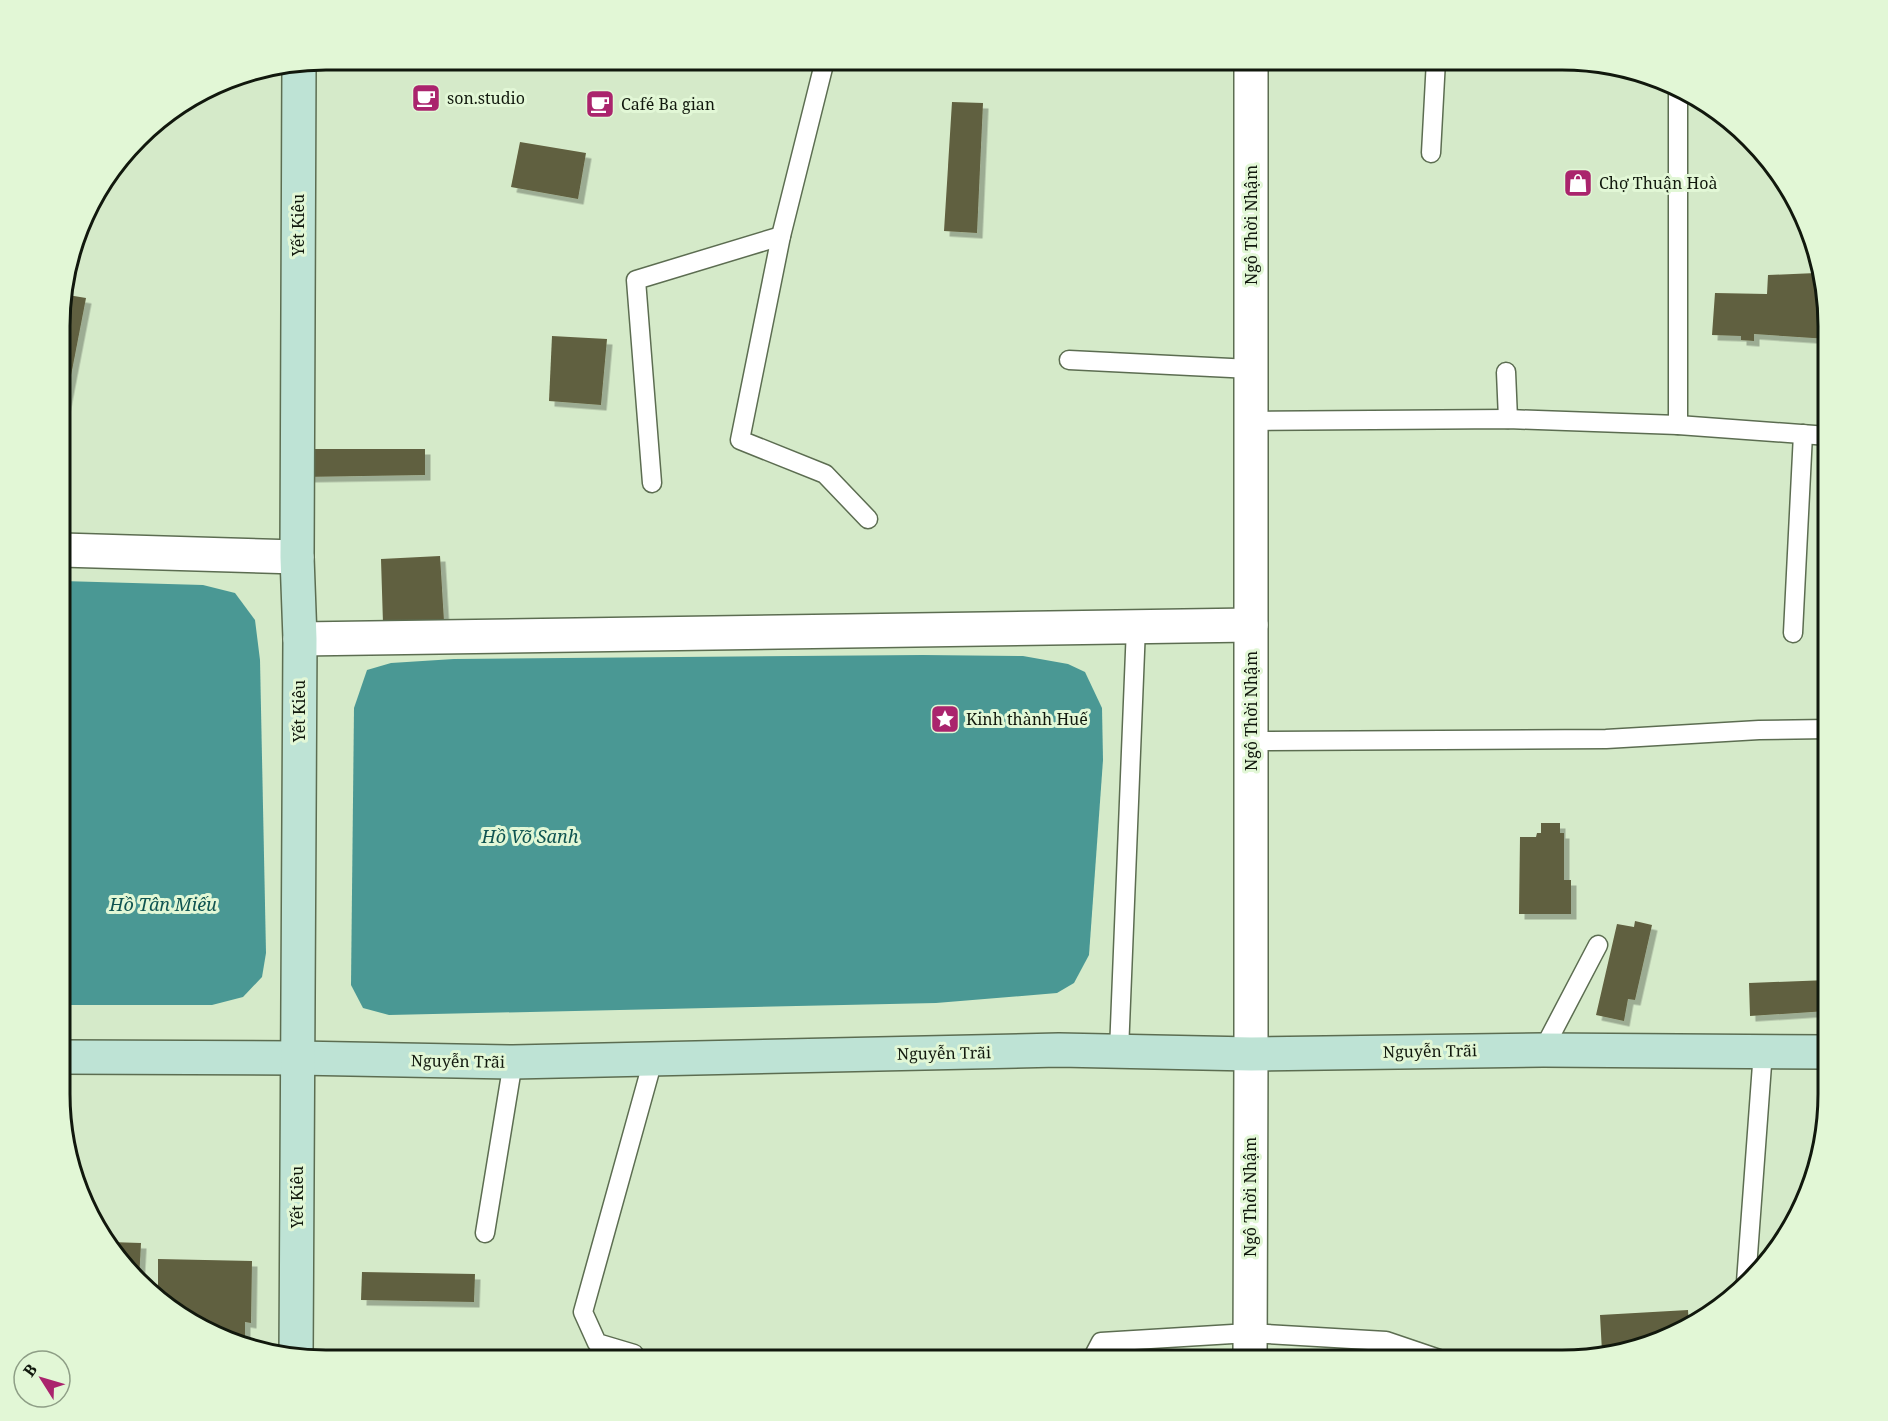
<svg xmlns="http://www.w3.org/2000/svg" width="1888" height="1421" font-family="'Noto Serif',serif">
  <defs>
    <filter id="shadow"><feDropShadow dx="5.5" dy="5.5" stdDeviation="0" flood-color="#0004"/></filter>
  </defs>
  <rect width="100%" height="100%" fill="#d5eac9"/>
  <g fill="#4a9894">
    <polygon points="62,581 203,585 235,593 255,620 260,660 266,953 262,977 243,997 212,1005 61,1005"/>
    <polygon points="923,655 1023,656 1068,664 1085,672 1102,708 1103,760 1089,955 1074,983 1057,993 936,1003 389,1015 363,1008 351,985 354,708 367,670 391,663 454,659"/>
  </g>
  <g fill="#61603f" filter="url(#shadow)">
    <polygon points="952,102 983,103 977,233 944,231"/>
    <polygon points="520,142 586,153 578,199 511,187"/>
    <polygon points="1816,273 1828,326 1828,339 1754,334 1754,341 1741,340 1741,336 1712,335 1715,293 1767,294 1768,275"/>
    <polygon points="62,294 86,298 63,417 62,417"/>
    <polygon points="552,336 607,339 601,405 549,401"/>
    <polygon points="301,449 425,449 425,475 301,477"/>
    <polygon points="440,556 444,621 383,624 381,559"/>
    <polygon points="1541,823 1560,823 1560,833 1564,833 1564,880 1571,880 1571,914 1519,914 1520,837 1536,837 1537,833 1541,833"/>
    <polygon points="1635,921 1652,925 1635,1000 1628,999 1624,1021 1596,1015 1617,924 1634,927"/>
    <polygon points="1828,980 1827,1011 1750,1016 1749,983"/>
    <polygon points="110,1242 141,1243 139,1280 119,1254"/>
    <polygon points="158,1259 252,1261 251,1323 245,1322 245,1341 225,1341 158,1299"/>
    <polygon points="362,1272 475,1274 474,1302 361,1300"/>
    <polygon points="1688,1310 1689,1326 1680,1333 1648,1335 1648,1341 1602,1352 1600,1315"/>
  </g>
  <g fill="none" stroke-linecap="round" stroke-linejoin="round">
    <g stroke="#5c6d51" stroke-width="21">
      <g id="lane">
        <polyline points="825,60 781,236 740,440 825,474 868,519"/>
        <polyline points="1431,153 1436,60"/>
        <polyline points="1069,360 1251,369"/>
        <polyline points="1506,372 1508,419"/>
        <polyline points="1251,421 1508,419 1678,425 1828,436"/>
        <polyline points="1678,425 1678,89"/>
        <polyline points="652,483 636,280 781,236"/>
        <polyline points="1793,633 1803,434"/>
        <polyline points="1251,741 1606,739 1759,730 1828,729"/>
        <polyline points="1543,1050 1598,945"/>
        <polyline points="1119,1051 1136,627"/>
        <polyline points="485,1233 513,1062"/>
        <polyline points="1746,1282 1763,1051"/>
        <polyline points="634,1354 597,1343 583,1312 653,1060"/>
        <polyline points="1091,1361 1101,1342 1249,1333 1386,1341 1445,1361"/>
      </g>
    </g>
    <g stroke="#5c6d51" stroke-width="36">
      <g id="street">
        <polyline points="62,550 297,557"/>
        <polyline points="300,639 1251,625"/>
        <polyline points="1250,1361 1251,1054 1251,60"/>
      </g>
    </g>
    <g stroke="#5c6d51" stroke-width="36">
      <g id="secondary">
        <polyline points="61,1057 297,1058 513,1062 1059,1050 1251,1054 1543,1050 1827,1052"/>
        <polyline points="296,1357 300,639 297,557 299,65"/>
      </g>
    </g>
    <use href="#lane" stroke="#fff" stroke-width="18"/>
    <use href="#street" stroke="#fff" stroke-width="33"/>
    <use href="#secondary" stroke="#bee3d5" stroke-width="33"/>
  </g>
  <defs>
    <g id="cafe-square" transform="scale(1.5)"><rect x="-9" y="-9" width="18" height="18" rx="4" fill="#aa246d" stroke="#e2f7d6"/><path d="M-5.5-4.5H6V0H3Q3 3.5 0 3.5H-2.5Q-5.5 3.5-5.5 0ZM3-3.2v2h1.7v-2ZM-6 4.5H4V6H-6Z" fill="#fff"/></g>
    <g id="shop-square" transform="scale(1.5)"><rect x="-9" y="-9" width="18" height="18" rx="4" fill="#aa246d" stroke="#e2f7d6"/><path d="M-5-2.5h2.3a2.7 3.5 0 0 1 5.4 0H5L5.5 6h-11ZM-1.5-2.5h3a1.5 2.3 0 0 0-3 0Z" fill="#fff"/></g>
    <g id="sight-square" transform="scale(1.5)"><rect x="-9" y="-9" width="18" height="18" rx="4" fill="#aa246d" stroke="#e2f7d6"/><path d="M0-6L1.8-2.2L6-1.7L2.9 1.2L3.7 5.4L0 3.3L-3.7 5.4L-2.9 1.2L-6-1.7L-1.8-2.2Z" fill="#fff"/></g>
  </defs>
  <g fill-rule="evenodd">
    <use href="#cafe-square" x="426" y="98"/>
    <use href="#cafe-square" x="600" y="104"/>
    <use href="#shop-square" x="1578" y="183"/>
    <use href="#sight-square" x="945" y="719"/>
  </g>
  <g text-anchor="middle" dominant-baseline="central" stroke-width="6" stroke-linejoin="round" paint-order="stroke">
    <g font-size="16" fill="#11180d" stroke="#e2f7d6" text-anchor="start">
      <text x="447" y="98">son.studio</text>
      <text x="621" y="104">Café Ba gian</text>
      <text x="1599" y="183">Chợ Thuận Hoà</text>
      <text x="966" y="719">Kinh thành Huế</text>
    </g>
    <g font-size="16" fill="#11180d" stroke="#e2f7d6">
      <text transform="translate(298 225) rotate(-90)">Yết Kiêu</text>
      <text transform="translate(1251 225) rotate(-90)">Ngô Thời Nhậm</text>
      <text transform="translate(299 711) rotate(-90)">Yết Kiêu</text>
      <text transform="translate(1251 711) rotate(-90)">Ngô Thời Nhậm</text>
      <text transform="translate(1430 1051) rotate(-1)">Nguyễn Trãi</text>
      <text transform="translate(944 1053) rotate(-1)">Nguyễn Trãi</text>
      <text transform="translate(458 1061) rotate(1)">Nguyễn Trãi</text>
      <text transform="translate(297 1197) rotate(-90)">Yết Kiêu</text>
      <text transform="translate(1250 1197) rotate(-90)">Ngô Thời Nhậm</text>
    </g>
    <g font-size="18" font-style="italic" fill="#0f5451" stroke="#e2f7d6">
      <text x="530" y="836">Hồ Võ Sanh</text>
      <text x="163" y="904">Hồ Tân Miếu</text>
    </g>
  </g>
  <path d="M0 0H1888V1421H0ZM326 70H1562A256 256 0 0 1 1818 326V1094A256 256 0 0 1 1562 1350H326A256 256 0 0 1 70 1094V326A256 256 0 0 1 326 70Z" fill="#e2f7d6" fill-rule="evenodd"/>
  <path fill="none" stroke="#11180d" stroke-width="3" d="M326 70H1562A256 256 0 0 1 1818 326V1094A256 256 0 0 1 1562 1350H326A256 256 0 0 1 70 1094V326A256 256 0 0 1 326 70Z"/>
  <g transform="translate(42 1379) rotate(307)"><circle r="28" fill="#e2f7d6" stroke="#8e9e86" stroke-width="1.5"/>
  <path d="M0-4.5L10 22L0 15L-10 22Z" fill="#aa246d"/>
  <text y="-9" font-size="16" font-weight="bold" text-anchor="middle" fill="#11180d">B</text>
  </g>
</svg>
